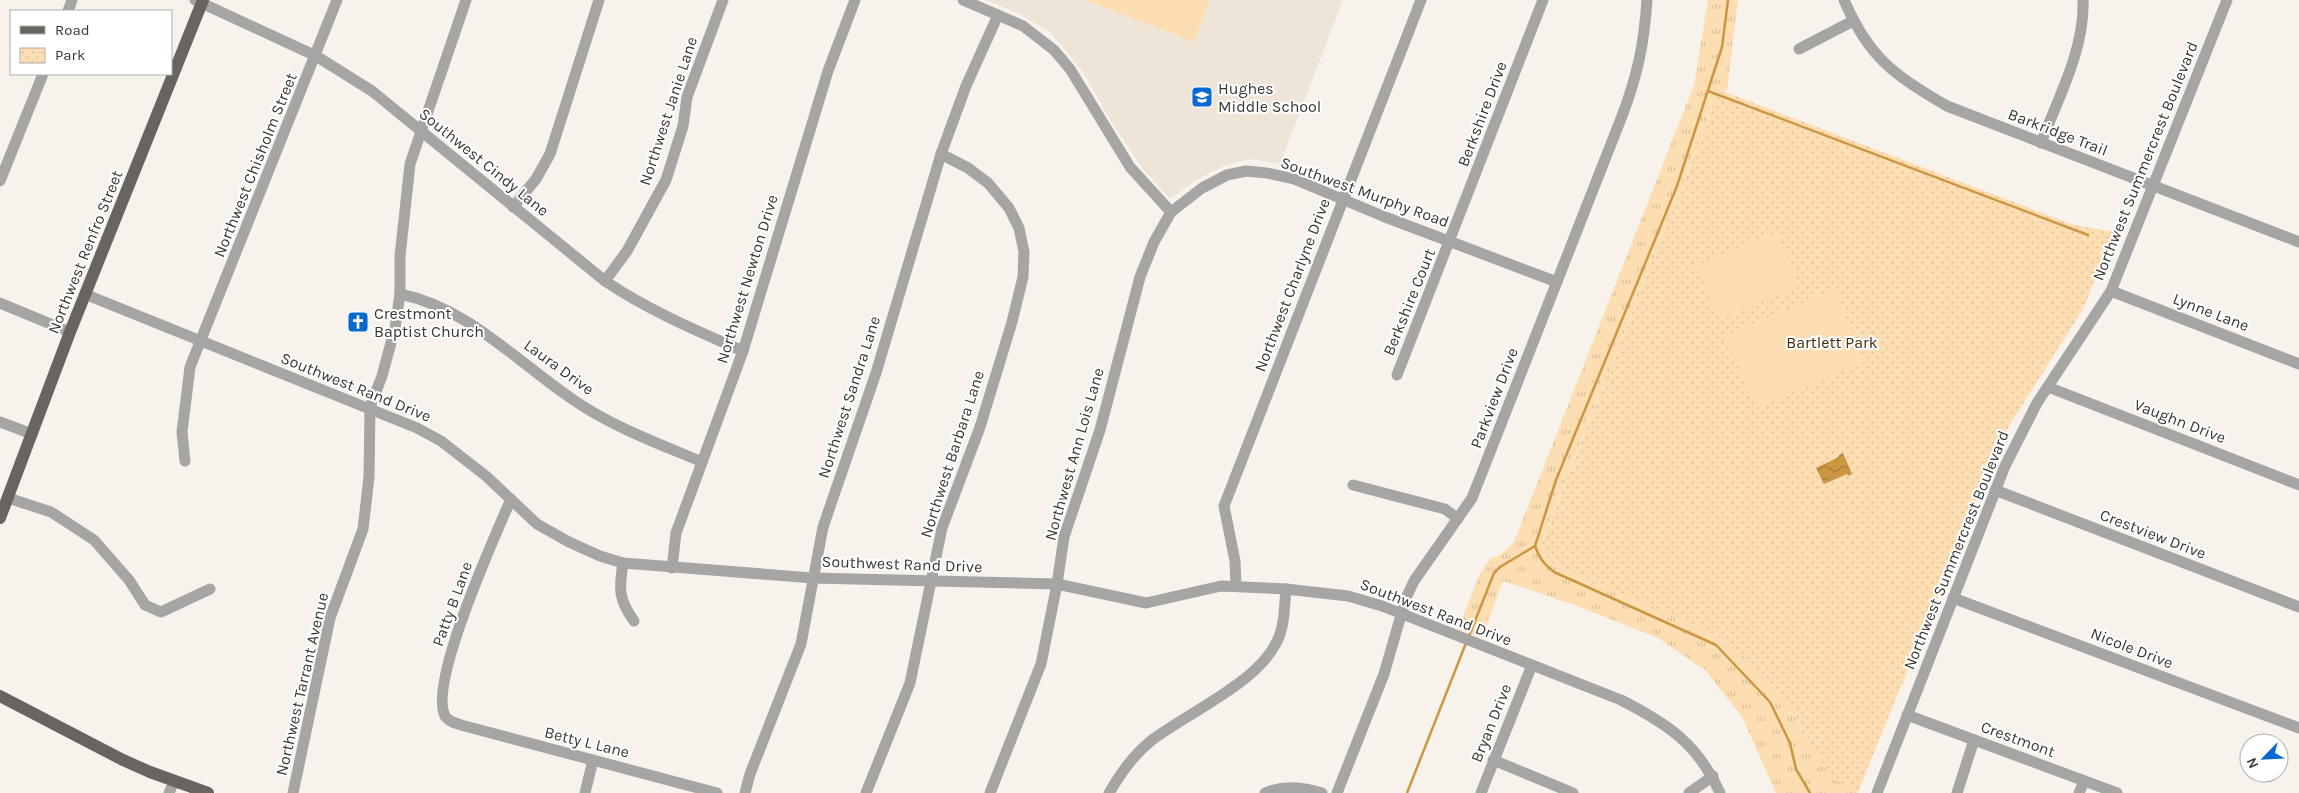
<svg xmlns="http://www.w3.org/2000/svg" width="2299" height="793" font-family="Karla,sans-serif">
  <defs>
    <pattern id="grass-tufts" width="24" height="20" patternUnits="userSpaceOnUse" patternTransform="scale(1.25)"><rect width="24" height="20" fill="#fddeb2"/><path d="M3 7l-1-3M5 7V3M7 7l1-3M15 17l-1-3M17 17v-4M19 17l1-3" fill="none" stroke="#dabf9a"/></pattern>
    <pattern id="park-dots" width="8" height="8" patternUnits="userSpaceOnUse" patternTransform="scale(1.25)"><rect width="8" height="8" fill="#fddeb2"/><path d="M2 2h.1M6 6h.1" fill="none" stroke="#dabf9a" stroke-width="1.8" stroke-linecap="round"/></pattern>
    <pattern id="water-waves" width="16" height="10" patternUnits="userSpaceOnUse" patternTransform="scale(1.25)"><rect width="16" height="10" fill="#cb9743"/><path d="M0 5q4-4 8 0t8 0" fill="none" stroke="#a67c39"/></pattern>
  </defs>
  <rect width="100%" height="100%" fill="#f7f3ec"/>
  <polygon fill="#eee5d8" points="985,0 1343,0 1280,164 1250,159 1223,166 1193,182 1170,199 1143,169 1111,121 1083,72 1051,33 1018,13"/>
  <polygon fill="url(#grass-tufts)" points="1708,0 1738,0 1727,91 1720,90 1542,541 1544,553 1551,563 1709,631 1749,660 1785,699 1811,745 1858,793 1776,793 1742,717 1705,670 1658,638 1577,606 1503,581 1482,638 1458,629 1479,575 1490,559 1500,555 1514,542 1694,85"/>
  <polygon fill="url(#park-dots)" points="1720,90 2071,224 2114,232 2083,309 2004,434 1858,792 1830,777 1785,699 1749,660 1709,631 1551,563 1544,553 1542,542"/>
  <g fill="#fddeb2">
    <polygon points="1085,0 1210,0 1194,42"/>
    <polygon points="1777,231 1800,286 1719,320 1696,266"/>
    <polygon points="1834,289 1865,362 1756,408 1725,336"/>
  </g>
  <polygon fill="url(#water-waves)" points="1843,453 1852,474 1848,476 1847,474 1824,484 1816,468 1839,457 1839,455"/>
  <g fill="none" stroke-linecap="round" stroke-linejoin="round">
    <g stroke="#cb9743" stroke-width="2.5">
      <path d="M 1728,0 L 1722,47 L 1677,186 L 1556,480 L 1535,546 C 1539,558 1544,564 1554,572 L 1716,645 L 1770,702 L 1790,743 L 1796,769 L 1810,793"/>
      <polyline points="1708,91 2088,235"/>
      <polyline points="1469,636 1494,573 1500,567 1535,546"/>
      <polyline points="1407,793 1466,643"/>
    </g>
    <g stroke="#a7a5a3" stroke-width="11">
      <path d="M 195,0 L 316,56 L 372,91 L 605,281 C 648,310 695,330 743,351"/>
      <polyline points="963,0 1023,26 1054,50 1070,69 1130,167 1171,212"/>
      <path d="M 1844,0 C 1869,58 1894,75 1947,106 L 2299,242"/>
      <polyline points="68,11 72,0"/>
      <polyline points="1799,49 1853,21"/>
      <path d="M 2041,143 C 2058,98 2085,49 2083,0"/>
      <polyline points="0,181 43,74"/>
      <polyline points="513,207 536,179 550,154 599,0"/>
      <polyline points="605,281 627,251 666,180 683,126 687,97 723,0"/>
      <polyline points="2111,291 2299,364"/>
      <path d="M 400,294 C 469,308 518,363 575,401 C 613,427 660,444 702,462"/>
      <path d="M 87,295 L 417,428 L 441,441 L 486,476 L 537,524 L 569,542 L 600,556 L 623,563 L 813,578 L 1057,584 L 1146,603 L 1221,586 L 1286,589 L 1348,596 L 1382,606 L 1621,700 C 1668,724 1698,744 1720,793"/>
      <polyline points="0,303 70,332"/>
      <polyline points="1397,375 1543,0"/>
      <polyline points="2048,387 2299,485"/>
      <polyline points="0,422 32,434"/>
      <polyline points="185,461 182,432 190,367 337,0"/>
      <polyline points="1353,485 1445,509 1458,519"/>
      <polyline points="1995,490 2299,607"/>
      <polyline points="8,498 51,512 94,540 129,580 145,605 161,612 210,589"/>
      <path d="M 511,499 C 495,536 428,683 445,716 C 448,721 455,723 461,725 L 717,793"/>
      <path d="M 623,563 C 619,588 618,599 634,621"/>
      <polyline points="672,568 676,533 743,351 828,71 855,0"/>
      <polyline points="1236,586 1235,561 1224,506 1421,0"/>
      <polyline points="1953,598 2299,728"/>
      <polyline points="1907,715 2117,793"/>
      <polyline points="1493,760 1573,793"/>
      <polyline points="169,793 174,781"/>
      <polyline points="293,793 330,618 363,529 369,477 370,407 382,376 395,328 400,294 400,256 410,164 466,0"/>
      <polyline points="585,793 593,760"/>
      <polyline points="745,793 750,774 801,644 823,527 876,373 941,154 966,86 998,15"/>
      <polyline points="866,793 910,683 942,528 980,427 1012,322 1023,277 1024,252 1019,228 1009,208 988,183 968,168 941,154"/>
      <polyline points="990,793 1041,664 1057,584 1064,537 1100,430 1140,277 1154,242 1171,212 1202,188 1227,175 1246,171 1267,173 1294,179 1385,217 1557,282"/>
      <path d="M 1109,793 C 1121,773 1133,755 1152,740 C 1188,713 1254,684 1275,645 C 1285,629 1284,608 1286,589"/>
      <path d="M 1265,793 C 1284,785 1302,787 1322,793"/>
      <path d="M 1337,793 L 1384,674 L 1406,598 L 1414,581 L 1472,498 L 1622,116 C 1638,74 1644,44 1647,0"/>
      <polyline points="1481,793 1532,665"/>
      <polyline points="1689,793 1713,776"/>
      <polyline points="1877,793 2005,466 2037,403 2111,291 2227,0"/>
      <polyline points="1957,793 1974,740"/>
      <polyline points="2079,793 2084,781"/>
    </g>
    <g stroke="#686561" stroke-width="12">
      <polyline points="0,518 70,332 203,0"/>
      <polyline points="0,696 123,760 150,772 208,793"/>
    </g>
  </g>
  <defs>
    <g id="school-square" transform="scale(1.125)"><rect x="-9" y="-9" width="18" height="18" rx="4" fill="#0968d1" stroke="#fff"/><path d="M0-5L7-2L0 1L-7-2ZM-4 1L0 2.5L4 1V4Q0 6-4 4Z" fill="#fff"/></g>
    <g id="church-square" transform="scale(1.125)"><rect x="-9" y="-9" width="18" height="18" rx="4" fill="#0968d1" stroke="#fff"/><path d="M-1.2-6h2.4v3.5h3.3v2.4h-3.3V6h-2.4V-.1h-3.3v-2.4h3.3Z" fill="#fff"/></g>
  </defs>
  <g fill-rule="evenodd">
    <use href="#school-square" x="1202" y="97"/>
    <use href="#church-square" x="358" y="322"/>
  </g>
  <g text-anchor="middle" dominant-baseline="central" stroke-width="4" stroke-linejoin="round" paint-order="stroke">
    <g font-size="16" fill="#383734" stroke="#fff" text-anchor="start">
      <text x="1218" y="88">Hughes<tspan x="1218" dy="18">Middle School</tspan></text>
      <text x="374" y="313">Crestmont<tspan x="374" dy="18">Baptist Church</tspan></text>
    </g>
    <g font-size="16" fill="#383734" stroke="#fff">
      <text transform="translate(668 111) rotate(-72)">Northwest Janie Lane</text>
      <text transform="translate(1482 114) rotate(-69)">Berkshire Drive</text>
      <text transform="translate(2058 132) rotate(21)">Barkridge Trail</text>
      <text transform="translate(2145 161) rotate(-68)">Northwest Summercrest Boulevard</text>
      <text transform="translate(484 162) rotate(39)">Southwest Cindy Lane</text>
      <text transform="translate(255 165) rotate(-68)">Northwest Chisholm Street</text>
      <text transform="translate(1365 192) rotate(20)">Southwest Murphy Road</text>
      <text transform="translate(85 252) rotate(-68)">Northwest Renfro Street</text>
      <text transform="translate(747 279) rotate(-73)">Northwest Newton Drive</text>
      <text transform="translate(1292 285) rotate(-69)">Northwest Charlyne Drive</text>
      <text transform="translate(1409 302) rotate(-68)">Berkshire Court</text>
      <text transform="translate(2211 312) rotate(21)">Lynne Lane</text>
      <text transform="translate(559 367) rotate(36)">Laura Drive</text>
      <text transform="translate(356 387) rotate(22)">Southwest Rand Drive</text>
      <text transform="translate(849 397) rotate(-72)">Northwest Sandra Lane</text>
      <text transform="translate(1494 398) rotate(-69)">Parkview Drive</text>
      <text transform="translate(2180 421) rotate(21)">Vaughn Drive</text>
      <text transform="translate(952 454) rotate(-72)">Northwest Barbara Lane</text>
      <text transform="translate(1074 454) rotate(-74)">Northwest Ann Lois Lane</text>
      <text transform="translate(2153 534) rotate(21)">Crestview Drive</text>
      <text transform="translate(1956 550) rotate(-68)">Northwest Summercrest Boulevard</text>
      <text transform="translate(902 564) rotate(2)">Southwest Rand Drive</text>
      <text transform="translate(452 604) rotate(-70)">Patty B Lane</text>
      <text transform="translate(1436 612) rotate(21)">Southwest Rand Drive</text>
      <text transform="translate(2132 648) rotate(21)">Nicole Drive</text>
      <text transform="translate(302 684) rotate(-77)">Northwest Tarrant Avenue</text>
      <text transform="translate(1491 723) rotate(-68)">Bryan Drive</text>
      <text transform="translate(2018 739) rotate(20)">Crestmont</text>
      <text transform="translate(587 742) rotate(14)">Betty L Lane</text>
    </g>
    <g font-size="16" fill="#442e09" stroke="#fff">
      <text x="1832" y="342">Bartlett Park</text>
    </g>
  </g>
  <rect x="10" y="10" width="162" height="65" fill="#ffffff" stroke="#afafae"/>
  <rect x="20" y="26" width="25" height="8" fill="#686561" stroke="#afafae"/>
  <text x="55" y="35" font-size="15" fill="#383734">Road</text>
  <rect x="20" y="48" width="25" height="15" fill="url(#park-dots)" stroke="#afafae"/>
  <text x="55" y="60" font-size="15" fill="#383734">Park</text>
  <g transform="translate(2264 758) rotate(246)"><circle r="24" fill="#ffffff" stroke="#afafae"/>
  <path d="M0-4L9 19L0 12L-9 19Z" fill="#0968d1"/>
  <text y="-8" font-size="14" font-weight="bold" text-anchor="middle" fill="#383734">N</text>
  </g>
</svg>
